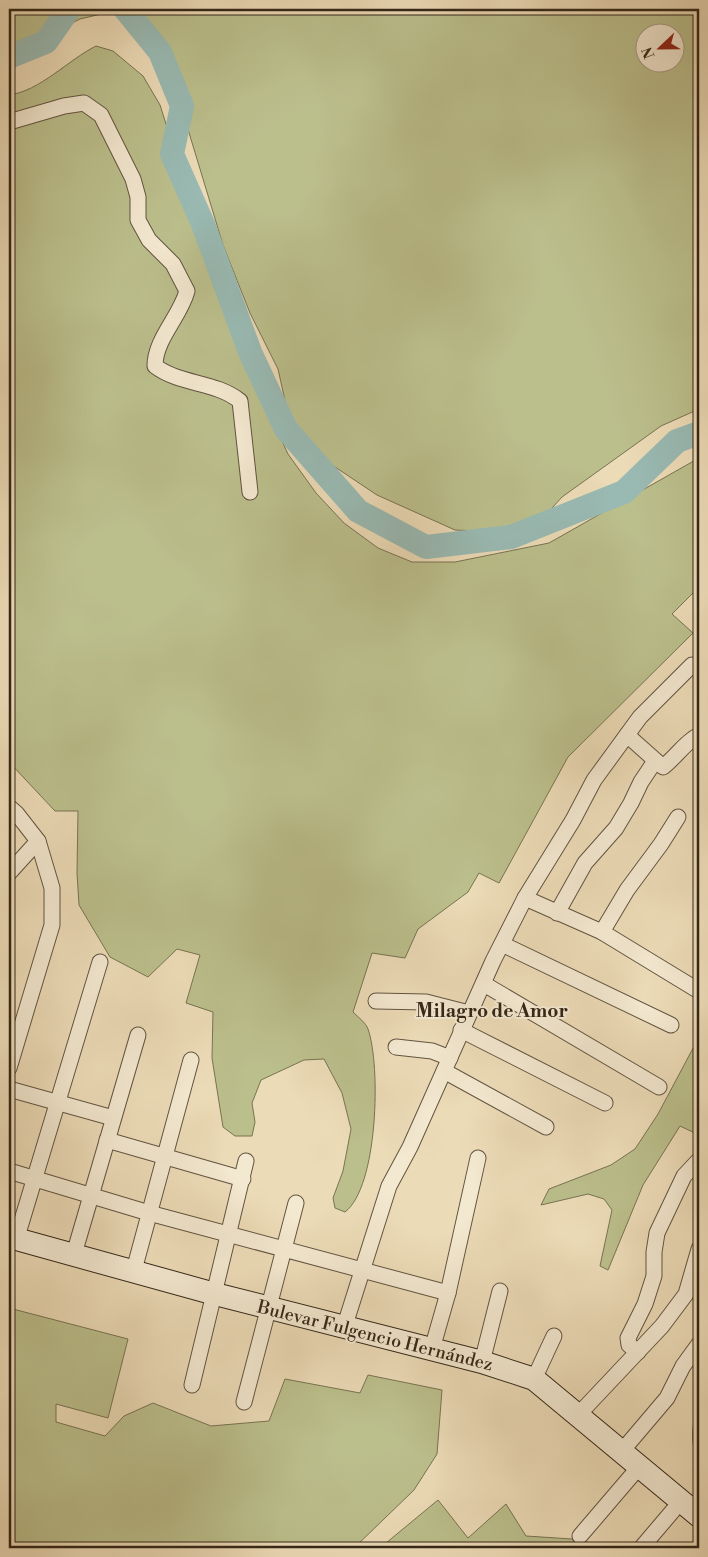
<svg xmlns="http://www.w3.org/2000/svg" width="708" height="1557" font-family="'Libre Bodoni',serif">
  <rect width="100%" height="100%" fill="#ecdbb7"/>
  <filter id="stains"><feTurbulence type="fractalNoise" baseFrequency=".004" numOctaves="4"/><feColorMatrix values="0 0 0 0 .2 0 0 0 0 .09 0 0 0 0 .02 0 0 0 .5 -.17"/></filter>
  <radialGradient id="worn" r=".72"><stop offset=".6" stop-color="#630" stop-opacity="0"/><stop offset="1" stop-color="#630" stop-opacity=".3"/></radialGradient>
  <g fill="#bbbf8c" stroke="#787352" fill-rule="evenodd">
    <path d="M 9,9 L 699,9 L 699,409 L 661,426 L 562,497 L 542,519 L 521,533 L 455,530 L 377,495 L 326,461 L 306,444 L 286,405 L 278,369 L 250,313 L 223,245 L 187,126 L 185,102 L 178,73 L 165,46 L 140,16 L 114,11 L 80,19 L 46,36 L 9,63 ZM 676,32 L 676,62 L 646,62 L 646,32 Z"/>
    <path d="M 96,46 L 113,51 L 143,76 L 160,105 L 213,272 L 251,359 L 273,422 L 288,454 L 316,493 L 344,523 L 378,548 L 412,562 L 455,562 L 549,543 L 699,458 L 699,587 L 672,614 L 693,633 L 568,757 L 499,883 L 479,873 L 468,892 L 418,929 L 405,958 L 372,953 L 353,1012 C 358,1017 366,1023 368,1029 C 381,1066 378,1187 345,1212 L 335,1208 L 333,1198 L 343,1171 L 351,1129 L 342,1093 L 324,1059 L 304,1060 L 261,1080 L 252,1103 L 255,1122 L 252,1136 L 235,1136 L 223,1127 L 212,1058 L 213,1012 L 186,1003 L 200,955 L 177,949 L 148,977 L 110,957 L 79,905 L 77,873 L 78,811 L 55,811 L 9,762 L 9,95 C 40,91 68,60 96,46 Z"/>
    <polygon points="699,1037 699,1135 680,1126 643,1185 608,1270 600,1266 612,1210 604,1199 588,1194 541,1205 549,1189 611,1165 635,1149 658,1114"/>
    <polygon points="9,1308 128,1339 108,1418 56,1404 56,1422 105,1436 124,1416 153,1403 211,1426 269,1421 285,1379 360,1393 368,1375 442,1390 437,1454 414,1490 354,1548 9,1548"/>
    <path d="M 699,1409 L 699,1466 C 692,1448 689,1428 699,1409 Z"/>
    <polygon points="438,1500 468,1538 506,1504 526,1536 572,1539 589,1548 380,1548"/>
  </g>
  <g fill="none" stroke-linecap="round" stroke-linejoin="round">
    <g stroke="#99bab3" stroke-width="24">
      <polyline points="125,9 160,52 182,106 172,154 203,224 250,352 286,429 358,511 426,547 511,537 624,492 677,441 699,433"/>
      <polyline points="9,57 46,42 69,9"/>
    </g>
    <g stroke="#625440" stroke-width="17">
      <g id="street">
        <path d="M 9,122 L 64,106 L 84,103 L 101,115 L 133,179 L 138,197 L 138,220 L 149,240 L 173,264 L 187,291 C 180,317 155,339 155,366 C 180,385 215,381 240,401 L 250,492"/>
        <path d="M 627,735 L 663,767 C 676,757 685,742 699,735"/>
        <polyline points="9,807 17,814 38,841 52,888 52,925 9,1068"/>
        <polyline points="9,873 38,841"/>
        <polyline points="525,898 602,932 699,991"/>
        <polyline points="557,913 585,863 616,828 631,803 641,782 655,761"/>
        <polyline points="602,932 627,890 661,844 678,817"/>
        <polyline points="502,944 671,1025"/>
        <polyline points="484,984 659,1087"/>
        <polyline points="376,1001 426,1002 469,1013"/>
        <polyline points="461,1030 605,1103"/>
        <polyline points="396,1047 432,1051 450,1058"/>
        <polyline points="444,1071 546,1127"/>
        <polyline points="9,1089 113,1118"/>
        <polyline points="107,1140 243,1179"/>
        <polyline points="9,1171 149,1213 448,1293"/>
        <polyline points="16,1240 100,962"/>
        <polyline points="74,1254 138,1035"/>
        <polyline points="134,1270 191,1060"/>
        <polyline points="344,1328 389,1186 410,1147 493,961 525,898 573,820 594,780 640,717 692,665"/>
        <polyline points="432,1349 448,1293 478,1158"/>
        <polyline points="638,1352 629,1345 628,1338 645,1304 654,1276 654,1252 657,1233 684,1176 699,1160"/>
        <polyline points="482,1362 500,1291"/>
        <polyline points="534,1379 554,1336"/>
        <polyline points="192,1385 246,1161"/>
        <polyline points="244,1402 296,1203"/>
        <polyline points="579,1414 662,1326 686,1294 699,1249"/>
        <polyline points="622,1451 667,1398 683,1366 699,1344"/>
        <polyline points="580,1536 639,1467"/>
        <polyline points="642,1547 682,1500"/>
      </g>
    </g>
    <g stroke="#342718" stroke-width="24">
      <polyline id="secondary" points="9,1237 215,1294 482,1362 534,1379 699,1516"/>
    </g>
    <use href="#street" stroke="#f3e8d0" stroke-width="15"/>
    <use href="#secondary" stroke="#f3e8d0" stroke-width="22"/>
  </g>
  <g text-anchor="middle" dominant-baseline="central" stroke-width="4" stroke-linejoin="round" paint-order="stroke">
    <g font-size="18" fill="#342718" stroke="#f3e8d0">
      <text transform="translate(375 1336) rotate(14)">Bulevar Fulgencio Hernández</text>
    </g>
    <g font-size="19" font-weight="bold" fill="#342718" stroke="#f3e8d0">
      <text x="492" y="1011">Milagro de Amor</text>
    </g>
  </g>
  <rect width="708" height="1557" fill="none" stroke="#ecdbb7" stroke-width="30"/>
  <rect x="10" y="10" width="688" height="1537" fill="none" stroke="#342718" stroke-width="2.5"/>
  <rect x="15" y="15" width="678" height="1527" fill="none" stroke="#342718"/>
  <g transform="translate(660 48) rotate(248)"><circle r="24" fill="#f3e8d0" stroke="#a79b86"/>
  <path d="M0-4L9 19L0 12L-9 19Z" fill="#8f2418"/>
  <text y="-8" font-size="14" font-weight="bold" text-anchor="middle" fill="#342718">N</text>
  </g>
  <rect width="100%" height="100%" filter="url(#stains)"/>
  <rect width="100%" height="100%" fill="url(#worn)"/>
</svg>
